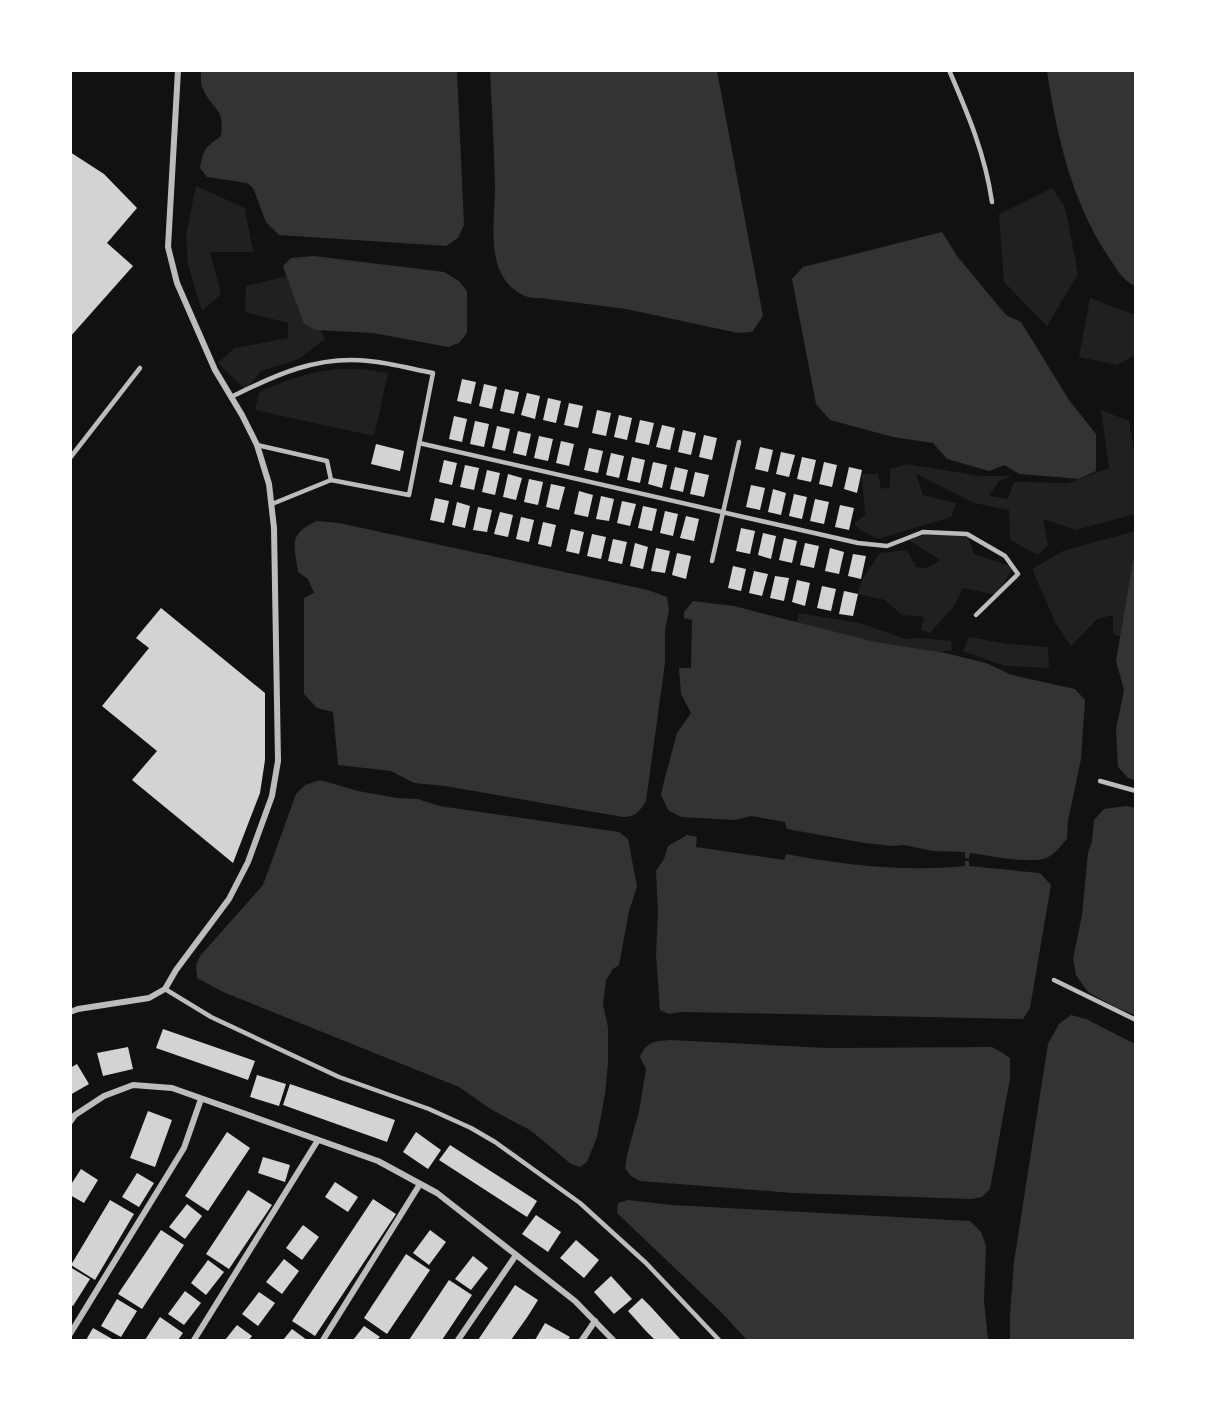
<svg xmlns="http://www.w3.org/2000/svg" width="1206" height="1411" font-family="Jost,sans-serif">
  <rect width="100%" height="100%" fill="#111"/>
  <g fill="#202020">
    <polygon points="196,186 245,208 253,252 210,252 221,294 202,311 188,265 186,234"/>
    <polygon points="1052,188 1065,207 1078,274 1047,326 1004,282 999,214"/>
    <polygon points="297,274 325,339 299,359 261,371 246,390 218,363 235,348 288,338 288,323 245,312 246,286"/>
    <polygon points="1090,298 1135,315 1135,355 1117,365 1079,357"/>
    <path d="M 335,369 L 362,369 L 388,373 L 374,436 L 255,410 L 259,392 C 285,380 308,373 335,369 Z"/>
    <polygon points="1101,410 1129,421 1136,463 1135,514 1076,530 1043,519 1048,545 1038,555 1010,540 1009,510 974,503 916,474 923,495 956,503 951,517 878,539 862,531 854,524 865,515 862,474 878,474 881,489 890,487 890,469 907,464 980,476 1012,476 999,481 989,496 1008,499 1014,482 1068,483 1109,468"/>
    <polygon points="1135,531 1136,598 1128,640 1113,634 1113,615 1097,619 1071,646 1056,624 1032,569 1063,551"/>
    <polygon points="931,533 967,534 974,554 1013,567 997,595 963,588 954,606 930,633 921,630 924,617 902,615 885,600 857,594 863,578 880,553 907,550 916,567 927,568 940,560 909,540"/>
    <polygon points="798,613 860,623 905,639 918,638 951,641 952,650 924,655 797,628"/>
    <polygon points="969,637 1008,644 1048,647 1049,668 1005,666 963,651"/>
  </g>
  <g fill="#333">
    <path d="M 201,71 L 457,71 L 464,225 L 458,238 L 446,246 L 279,235 L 266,222 L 253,188 L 247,183 L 207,177 L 200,168 C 203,149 206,147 221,136 C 225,107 213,111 203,89 C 200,84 201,76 201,71 Z"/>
    <path d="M 490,71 L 717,71 L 763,316 L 752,332 L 738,333 L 626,309 L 541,298 C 524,300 508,288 501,273 C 489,250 495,212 495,186 C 494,148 492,109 490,71 Z"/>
    <path d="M 1047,71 L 1135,71 L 1135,286 C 1122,280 1116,268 1108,256 C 1071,200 1057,136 1047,71 Z"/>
    <polygon points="942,232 957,256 1006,315 1021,322 1069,400 1096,434 1096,471 1078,479 1058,477 1019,474 1005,465 989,471 947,459 933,443 893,437 830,420 816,404 792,279 803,267"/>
    <polygon points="314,256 444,272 459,281 467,291 467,333 459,343 448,347 373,333 316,330 304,324 283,266 291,258"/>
    <path d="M 317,521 L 339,523 L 648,590 L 667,597 L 669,610 L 665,630 L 665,663 L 646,801 C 639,812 635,817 623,817 L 445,786 L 414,783 L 391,771 L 338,765 L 333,712 L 317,708 L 304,694 L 304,598 L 314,593 L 308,579 L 298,572 C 294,544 288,534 317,521 Z"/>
    <polygon points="1135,550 1135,780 1128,778 1118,767 1116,729 1124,690 1116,661"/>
    <path d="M 693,601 L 734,606 L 875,642 L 945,653 L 986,663 L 1012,675 L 1075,689 L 1085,700 L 1081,759 L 1068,821 L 1067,839 C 1062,844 1057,852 1050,856 C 1035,866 988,855 970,853 L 969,859 L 965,858 L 965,852 L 933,851 L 904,845 L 892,846 L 865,843 L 787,829 L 785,822 L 751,816 L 735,820 L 681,817 L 668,810 L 661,795 L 664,781 L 677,733 L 691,713 L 681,694 L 679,668 L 691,668 L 692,620 L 684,618 L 684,612 Z"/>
    <polygon points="320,780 358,791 397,798 418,799 439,806 619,832 628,839 637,887 629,911 619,965 613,969 606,980 603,1005 608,1027 608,1064 605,1094 597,1137 587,1162 580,1167 571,1164 530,1130 492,1110 459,1087 223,992 197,978 196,965 200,956 263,885 296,794 305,785"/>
    <polygon points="1126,806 1136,808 1135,1015 1117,1008 1088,992 1076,975 1073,959 1082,915 1088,853 1092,841 1094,820 1104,809"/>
    <path d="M 687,835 L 697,837 L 696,847 L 784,860 L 786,854 C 843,865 906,872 965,866 L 965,861 L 969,861 L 969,866 L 1040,873 L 1051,885 L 1030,1008 L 1023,1019 L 734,1013 L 681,1012 L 669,1014 L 660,1010 L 656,955 L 658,913 L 656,871 L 664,859 L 668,846 Z"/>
    <polygon points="1071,1015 1086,1019 1135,1044 1135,1340 1010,1340 1010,1315 1014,1262 1048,1044 1059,1024"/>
    <path d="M 670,1040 L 827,1048 L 992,1047 L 1003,1053 L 1010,1058 L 1010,1078 L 990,1189 L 982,1197 L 972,1199 L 793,1193 L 640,1181 L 631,1176 L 625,1168 L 627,1155 L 639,1111 L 646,1069 L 640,1057 C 646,1042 655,1041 670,1040 Z"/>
    <polygon points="628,1200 672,1205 970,1221 981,1232 986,1246 984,1300 988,1340 747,1340 721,1312 617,1213 618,1203"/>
  </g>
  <g fill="#d3d3d3">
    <polygon points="70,152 104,174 137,208 107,243 133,266 70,337"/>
    <polygon points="462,379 476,382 471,404 457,401"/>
    <polygon points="484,384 497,387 492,409 479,406"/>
    <polygon points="505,389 519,392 514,414 500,411"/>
    <polygon points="527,393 540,396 535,419 521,415"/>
    <polygon points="548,398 561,401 556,423 543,420"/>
    <polygon points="569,403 583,406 578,428 564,425"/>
    <polygon points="597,410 611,413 606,436 592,433"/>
    <polygon points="619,415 632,418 627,440 614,437"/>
    <polygon points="454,416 467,419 462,442 449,439"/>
    <polygon points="640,420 654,423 649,445 635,442"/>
    <polygon points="475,421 489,424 484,447 470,444"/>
    <polygon points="662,425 675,428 670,450 656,447"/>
    <polygon points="497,426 510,429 505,451 492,448"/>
    <polygon points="683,430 696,433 691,455 678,452"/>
    <polygon points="518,431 531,434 526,456 513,453"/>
    <polygon points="704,435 717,438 712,460 699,457"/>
    <polygon points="539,436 553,439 548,461 534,458"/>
    <polygon points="561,441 574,444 569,466 556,463"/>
    <polygon points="376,444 404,451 400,471 371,464"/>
    <polygon points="760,447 773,450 768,472 755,469"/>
    <polygon points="589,448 603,451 598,473 584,470"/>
    <polygon points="781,452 795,455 789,477 776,474"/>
    <polygon points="611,453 624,456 619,478 606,475"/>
    <polygon points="632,457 645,460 640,483 627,480"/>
    <polygon points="802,457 816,460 811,482 797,479"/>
    <polygon points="444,460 457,463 452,485 439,482"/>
    <polygon points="653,462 667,465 662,488 648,484"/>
    <polygon points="824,462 837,465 832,487 819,484"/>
    <polygon points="465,465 479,468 474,490 460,487"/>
    <polygon points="675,467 688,470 683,492 670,489"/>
    <polygon points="849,467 862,470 857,493 844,489"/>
    <polygon points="487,470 500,473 495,495 482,492"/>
    <polygon points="695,472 709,475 704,497 690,494"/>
    <polygon points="508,474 522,478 516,500 503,497"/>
    <polygon points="529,479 543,482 538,505 524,502"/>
    <polygon points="551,484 565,487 559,510 546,507"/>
    <polygon points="751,485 765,488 760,510 746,507"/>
    <polygon points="773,489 786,493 781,515 768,512"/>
    <polygon points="579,491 593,495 588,517 574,514"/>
    <polygon points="794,494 807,497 802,519 789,516"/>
    <polygon points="601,496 614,499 609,521 596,519"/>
    <polygon points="435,498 449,501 444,523 430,520"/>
    <polygon points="815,499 829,502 824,524 810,521"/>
    <polygon points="622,501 636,504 630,526 617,523"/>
    <polygon points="457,502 470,506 465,528 452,525"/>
    <polygon points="840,505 854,508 849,530 835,527"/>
    <polygon points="643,506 657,509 652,531 638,528"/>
    <polygon points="478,507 492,510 487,532 473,530"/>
    <polygon points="665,511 678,514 673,536 660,533"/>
    <polygon points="500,512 513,515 508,537 494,534"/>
    <polygon points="686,516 699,519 694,541 680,538"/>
    <polygon points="521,517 534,520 529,542 516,539"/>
    <polygon points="543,522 556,525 551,547 538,544"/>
    <polygon points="741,528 755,531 750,554 736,551"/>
    <polygon points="571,529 584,532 579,554 566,551"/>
    <polygon points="763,533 776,536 771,559 758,555"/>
    <polygon points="592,534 606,537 601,559 587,556"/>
    <polygon points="784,538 797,541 792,563 779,560"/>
    <polygon points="613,539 627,542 622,564 608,561"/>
    <polygon points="635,543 648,547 643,569 630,566"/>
    <polygon points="805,543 819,546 814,568 800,565"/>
    <polygon points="656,548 670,551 665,573 651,571"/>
    <polygon points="830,548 844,552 839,574 825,571"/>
    <polygon points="677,553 691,556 686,579 672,575"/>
    <polygon points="853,554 866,556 861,579 848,576"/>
    <polygon points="733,566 746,569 741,591 728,588"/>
    <polygon points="754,571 768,574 762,596 749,593"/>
    <polygon points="775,576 789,578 784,601 770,598"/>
    <polygon points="797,580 810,583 805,606 792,602"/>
    <polygon points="822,586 836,589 831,611 817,608"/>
    <polygon points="844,591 858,594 853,616 839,614"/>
    <polygon points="161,608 265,693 265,760 260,793 233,863 132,780 157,751 102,706 149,648 136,638"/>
    <polygon points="163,1029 255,1061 248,1080 156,1048"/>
    <polygon points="128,1047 133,1069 103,1076 97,1053"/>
    <polygon points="77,1064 89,1084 70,1095 70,1068"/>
    <polygon points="257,1075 286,1084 279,1106 250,1097"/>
    <polygon points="290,1084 395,1120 387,1142 283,1105"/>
    <polygon points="148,1111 172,1120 155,1167 130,1158"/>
    <polygon points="227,1132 250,1148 208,1211 185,1196"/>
    <polygon points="416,1132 441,1150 428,1169 403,1152"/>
    <polygon points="450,1145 537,1201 527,1217 439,1160"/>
    <polygon points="263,1157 290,1165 285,1182 258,1173"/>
    <polygon points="81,1169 98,1180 84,1203 70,1195 70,1186"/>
    <polygon points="137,1173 154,1183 139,1207 122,1197"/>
    <polygon points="335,1182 358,1197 348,1212 325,1197"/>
    <polygon points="248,1190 272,1205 229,1269 206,1254"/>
    <polygon points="373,1199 396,1214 315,1336 292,1321"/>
    <polygon points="110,1200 134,1214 95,1280 71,1265"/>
    <polygon points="187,1204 202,1216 185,1239 169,1227"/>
    <polygon points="536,1215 561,1232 548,1252 522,1234"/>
    <polygon points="303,1225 319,1237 302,1260 286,1248"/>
    <polygon points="161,1230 184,1245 142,1309 118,1294"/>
    <polygon points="430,1230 446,1242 429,1265 413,1253"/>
    <polygon points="576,1240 599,1260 584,1278 560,1258"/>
    <polygon points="406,1254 430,1270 387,1334 364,1318"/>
    <polygon points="473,1256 488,1268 471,1290 455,1279"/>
    <polygon points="284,1259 299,1271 282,1294 266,1282"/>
    <polygon points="208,1260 224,1272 206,1295 191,1283"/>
    <polygon points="70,1267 90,1279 73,1306 70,1304"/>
    <polygon points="611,1276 632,1299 614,1314 594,1292"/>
    <polygon points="449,1280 472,1295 442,1340 409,1340"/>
    <polygon points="515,1285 538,1300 528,1316 511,1340 478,1340"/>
    <polygon points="185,1291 201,1303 184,1325 168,1314"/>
    <polygon points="259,1292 275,1303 258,1326 242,1314"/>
    <polygon points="642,1298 651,1307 681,1340 655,1340 645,1330 628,1311"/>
    <polygon points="117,1299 137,1311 121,1337 101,1326"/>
    <polygon points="160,1317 183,1333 178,1340 145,1340"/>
    <polygon points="545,1323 570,1337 568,1340 535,1340"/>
    <polygon points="237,1325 252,1336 249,1340 225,1340"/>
    <polygon points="364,1326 380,1337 377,1340 353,1340"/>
    <polygon points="93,1328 114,1340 86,1340"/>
    <polygon points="292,1329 307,1340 283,1340"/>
  </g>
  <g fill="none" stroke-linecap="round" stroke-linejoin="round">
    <g stroke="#bcbcbc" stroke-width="4.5">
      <path d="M 949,70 C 968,114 985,154 992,202"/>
      <path d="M 231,397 C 275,375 318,355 369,361 C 391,363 412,369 433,373 L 409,495 L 331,480 L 272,504"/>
      <polyline points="419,443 858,543 887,546 923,532 967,534 1005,556 1018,574 976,615"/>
      <polyline points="257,445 327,461 331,480"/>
      <polyline points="70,458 140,368"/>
      <polyline points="712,561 739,442"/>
      <polyline points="1100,781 1136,791"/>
      <polyline points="1054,980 1136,1020"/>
      <polyline points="165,989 211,1017 339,1077 429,1109 471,1128 495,1142 580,1203 646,1263 719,1340"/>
    </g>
    <g stroke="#bcbcbc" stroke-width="6">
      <polyline points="70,1012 78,1009 149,998 165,989 176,970 229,899 248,862 272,796 278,761 274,528 269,484 257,445 242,415 215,370 177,283 168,247 178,70"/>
      <polyline points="70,1122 75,1115 104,1096 133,1085 172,1088 378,1161 437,1193 575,1301 613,1340"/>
      <polyline points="70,1334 184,1148 201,1099"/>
      <polyline points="194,1340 318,1140"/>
      <polyline points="323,1340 420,1184"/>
      <polyline points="458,1340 516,1255"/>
      <polyline points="582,1340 595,1321"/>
    </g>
  </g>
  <rect width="1206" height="1411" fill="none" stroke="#ffffff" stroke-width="144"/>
</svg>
